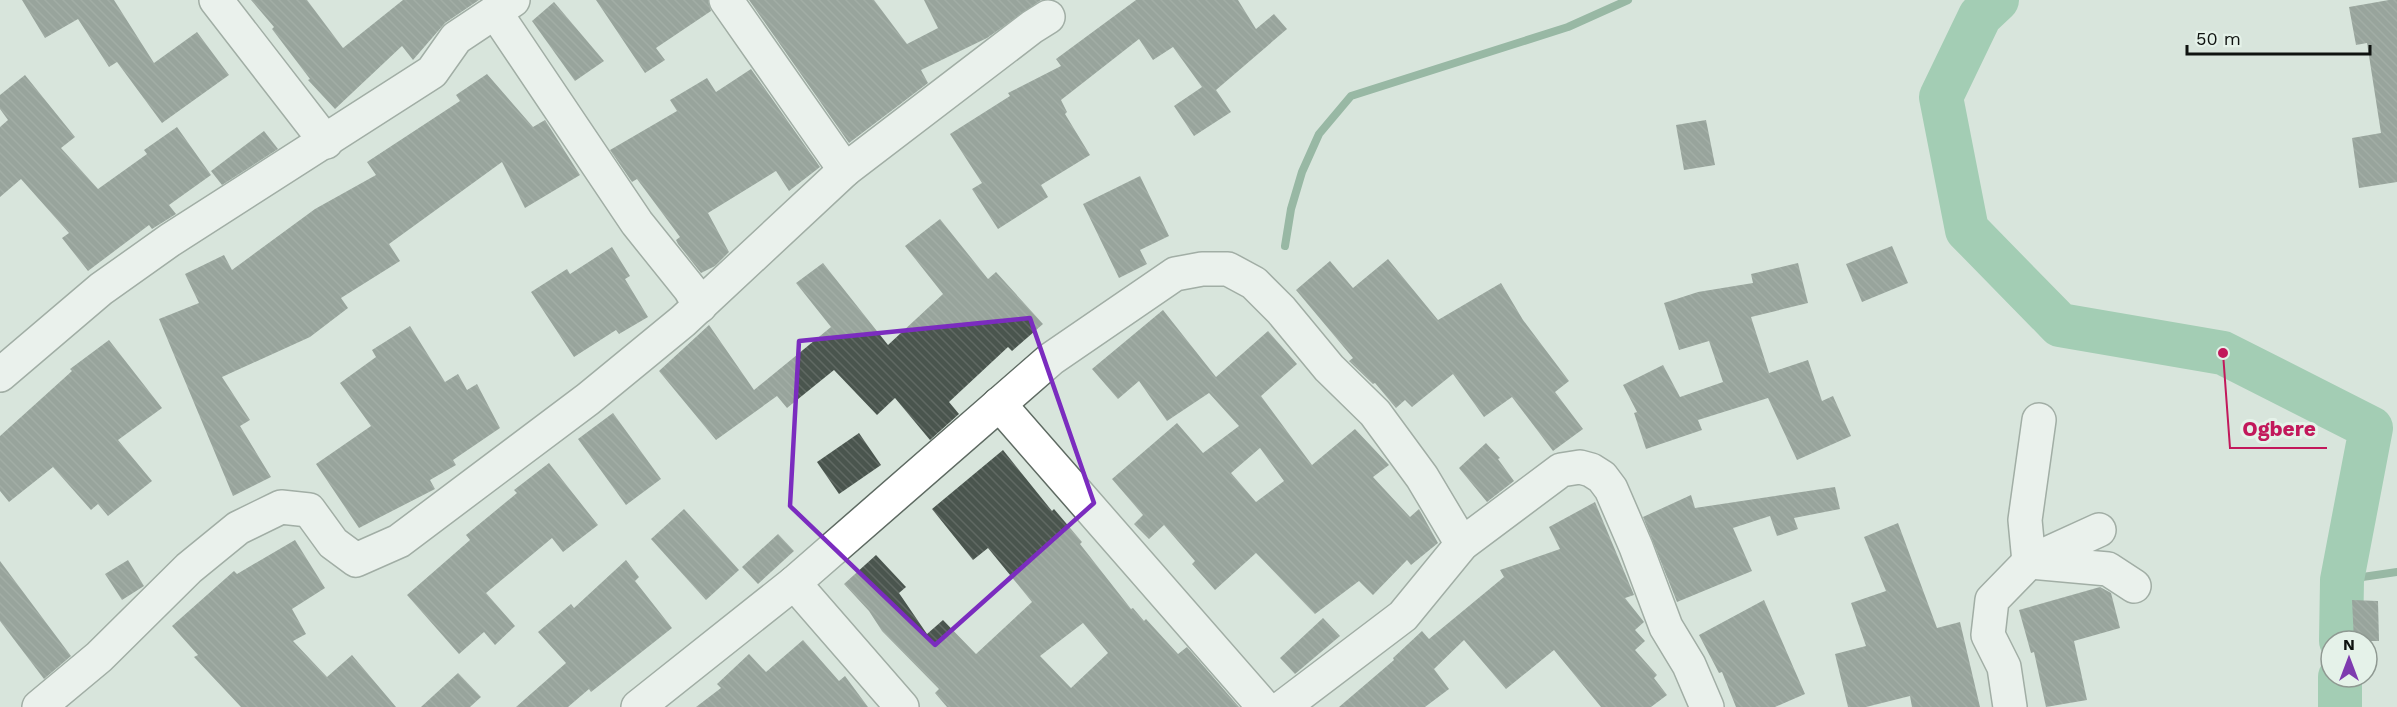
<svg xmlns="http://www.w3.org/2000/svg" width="2397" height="707" font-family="'Work Sans',sans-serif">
  <defs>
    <pattern id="building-back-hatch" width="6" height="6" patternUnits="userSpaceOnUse" patternTransform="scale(1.5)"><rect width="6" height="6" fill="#4a554e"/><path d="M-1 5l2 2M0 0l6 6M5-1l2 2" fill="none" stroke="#606963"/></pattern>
  </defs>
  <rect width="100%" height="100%" fill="#d8e5dc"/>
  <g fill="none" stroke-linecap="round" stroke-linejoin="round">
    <g stroke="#4a8061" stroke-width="8">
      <polyline points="1285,246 1291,209 1302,172 1319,134 1351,96 1568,27 1628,0"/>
      <polyline points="2342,580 2397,572"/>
    </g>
    <g stroke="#63af84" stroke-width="44">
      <polyline points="1997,0 1980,16 1941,97 1967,230 2060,325 2223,353 2371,428 2342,580 2341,641"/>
      <polyline points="2340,707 2340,677"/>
    </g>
  </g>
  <g fill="url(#building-back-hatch)" fill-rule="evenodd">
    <polygon points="22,0 114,0 154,63 197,32 229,75 162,123 117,62 109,67 78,19 45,38"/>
    <polygon points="251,0 307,0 343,48 403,0 479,0 445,23 413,60 402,46 335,109 308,80 310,79 272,29 274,27"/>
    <polygon points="596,0 708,0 711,11 656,48 665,60 645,73"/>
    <polygon points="749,0 874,0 907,44 938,28 924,0 1041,0 987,38 921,70 928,83 849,143"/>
    <polygon points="1136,0 1238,0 1256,29 1274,14 1287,29 1216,90 1231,112 1194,136 1174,106 1202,87 1173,47 1153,60 1139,39 1061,100 1067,112 1065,114 1090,155 1041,185 1048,197 998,229 972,189 982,183 950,134 1010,96 1008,93 1061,66 1056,59"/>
    <polygon points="2389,0 2397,0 2397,182 2359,188 2352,138 2381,133 2367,43 2356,45 2349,7"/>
    <polygon points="554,2 604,61 575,81 532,21"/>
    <polygon points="751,69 820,167 789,191 776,171 708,213 729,252 715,266 701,273 678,244 676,240 680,237 637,179 632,182 610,150 677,111 670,100 707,78 716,92"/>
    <polygon points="487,74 533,127 545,120 580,175 525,208 502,162 389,244 400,261 341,298 348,308 310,337 222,377 250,420 240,426 271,477 233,496 159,319 199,303 185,274 224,255 232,270 315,209 376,175 367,162 460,101 456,95"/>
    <polygon points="25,75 75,137 61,148 98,189 147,154 144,150 177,127 211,175 169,205 176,214 152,229 149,225 88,271 62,238 69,233 21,179 0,197 0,127 8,120 0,109 0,95"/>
    <polygon points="1706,120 1715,165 1684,170 1676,125"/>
    <polygon points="264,131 278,149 222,185 211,171"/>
    <polygon points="1140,176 1169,236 1140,250 1147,264 1119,278 1083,204"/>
    <polygon points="940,219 988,279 996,272 1043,324 1012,351 1008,347 949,402 959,414 930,440 895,398 877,415 834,370 787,408 777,396 716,440 659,371 709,325 754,390 831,327 796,283 823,263 888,345 943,294 905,246"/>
    <polygon points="1892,246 1908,283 1862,302 1846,264"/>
    <polygon points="612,247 630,276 625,279 648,317 619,334 616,330 574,357 531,292 567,269 570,274"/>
    <polygon points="1388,259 1438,320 1501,283 1523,320 1569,381 1555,392 1583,429 1553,451 1512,397 1484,417 1453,374 1412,407 1405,400 1396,408 1375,383 1373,384 1349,361 1353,358 1296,290 1330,261 1353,288"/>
    <polygon points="1798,263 1808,303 1751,317 1769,373 1808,360 1822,401 1833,396 1851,436 1797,460 1768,398 1698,420 1702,430 1646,449 1634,413 1637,412 1623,385 1663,365 1680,397 1723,382 1709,341 1679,350 1664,303 1698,292 1753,283 1751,274"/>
    <path d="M 1163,310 L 1216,377 L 1268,331 L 1297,364 L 1261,396 L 1312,465 L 1355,429 L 1389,465 L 1373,477 L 1410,517 L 1419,509 L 1438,543 L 1411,565 L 1407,560 L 1373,595 L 1359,581 L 1315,614 L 1256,553 L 1215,590 L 1192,564 L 1195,561 L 1164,525 L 1149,539 L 1134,524 L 1143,515 L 1112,479 L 1177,423 L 1203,453 L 1239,426 L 1209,393 L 1167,421 L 1139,381 L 1118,399 L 1092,369 ZM 1260,448 L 1284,481 L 1256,502 L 1231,473 Z"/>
    <polygon points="410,326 445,382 458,374 467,390 477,384 500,428 453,460 456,465 430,480 435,489 359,528 316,464 371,426 340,383 376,357 372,350"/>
    <polygon points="109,340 162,408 118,440 152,481 108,516 98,504 91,510 53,467 9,502 0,491 0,436 72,371 70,369"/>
    <polygon points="613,413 661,479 626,505 578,439"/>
    <polygon points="859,433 881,465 839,494 817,462"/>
    <polygon points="1486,443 1500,458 1498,459 1514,481 1487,502 1459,468"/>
    <path d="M 1003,450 L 1052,511 L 1054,509 L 1082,542 L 1080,544 L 1131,609 L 1133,608 L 1144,621 L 1146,619 L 1178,654 L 1187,647 L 1239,707 L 947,707 L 935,693 L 939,689 L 882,631 L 869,611 L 844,584 L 876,555 L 906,587 L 899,593 L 927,634 L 943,620 L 976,654 L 1032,602 L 988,548 L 973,560 L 932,509 ZM 1083,623 L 1108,653 L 1071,688 L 1040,656 Z"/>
    <polygon points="549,463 598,525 563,552 552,538 486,593 515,626 495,645 484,632 459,654 407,595 470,540 466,535 517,493 514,490"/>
    <polygon points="1835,487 1840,509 1794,518 1798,529 1777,536 1770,516 1733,528 1752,571 1677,602 1643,517 1691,495 1695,508"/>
    <polygon points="1595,502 1634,595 1625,598 1644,622 1635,630 1645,641 1635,650 1657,675 1654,678 1667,695 1651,707 1601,707 1554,650 1506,689 1464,640 1434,669 1449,689 1425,707 1339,707 1394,660 1393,658 1422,631 1429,639 1504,577 1500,570 1560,549 1549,527"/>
    <polygon points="684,509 739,570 706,600 651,539"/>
    <polygon points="1898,523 1937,628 1960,622 1980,707 1912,707 1910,696 1866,707 1848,707 1835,654 1866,646 1851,603 1886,591 1864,537"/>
    <polygon points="778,534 794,551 758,584 742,567"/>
    <polygon points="295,540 325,588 292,609 306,634 293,641 327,677 352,655 396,707 241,707 194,657 198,655 172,626 234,571 237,574"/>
    <polygon points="128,560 144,586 122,600 105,574"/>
    <polygon points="626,560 639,577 635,581 672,628 591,692 589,689 568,707 516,707 566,663 538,632 571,604 574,608"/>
    <polygon points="0,561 71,656 44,679 0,621"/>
    <polygon points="2100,587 2111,593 2120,628 2074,641 2087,700 2046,707 2034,652 2031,653 2019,610"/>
    <polygon points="1764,600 1805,694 1775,707 1736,707 1722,672 1719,673 1699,635"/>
    <polygon points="2352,600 2378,601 2379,641 2354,641"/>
    <polygon points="1323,618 1340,636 1295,674 1280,658"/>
    <polygon points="803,640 839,681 845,676 868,707 696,707 721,688 717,684 749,654 766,672"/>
    <polygon points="458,673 481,697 470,707 421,707"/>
  </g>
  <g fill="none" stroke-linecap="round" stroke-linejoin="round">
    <g stroke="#5e6a62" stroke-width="36">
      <g id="minor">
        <polyline points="216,0 326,142"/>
        <polyline points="726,0 845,170"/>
        <polyline points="495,12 637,223 690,289 700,306"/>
        <polyline points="0,375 101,289 170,240 432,72 456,38 513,0"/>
        <polyline points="999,404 1264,707"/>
        <polyline points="2039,420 2025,520 2029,562 2108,569 2134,586"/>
        <polyline points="794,583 902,707"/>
        <polyline points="39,707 99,657 189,568 238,528 281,507 309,510 333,543 356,560 399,541 588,399 683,321 845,170 1032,27 1048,17"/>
        <polyline points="638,707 794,583 1051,359 1175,274 1202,269 1228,269 1254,283 1281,310 1329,368 1375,413 1422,477 1462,544"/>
        <polyline points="1283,707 1403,616 1462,544 1561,470 1580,467 1591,470 1602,477 1611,489 1636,547 1666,627 1689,665 1707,707"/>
        <polyline points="2010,707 2004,667 1988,635 1992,600 2029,562 2099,530"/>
      </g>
    </g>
    <use href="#minor" stroke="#fff" stroke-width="33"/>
  </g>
  <path d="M0 0H2397V707H0ZM 1030,318 L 1094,503 L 935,645 L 790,506 L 799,341 Z" fill="#d8e5dc" fill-opacity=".55" fill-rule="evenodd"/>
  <path fill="none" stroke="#7b2cbf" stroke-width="4.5" stroke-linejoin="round" d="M 1030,318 L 1094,503 L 935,645 L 790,506 L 799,341 Z"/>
  <path fill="none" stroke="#c2185b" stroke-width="2" d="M2223 353L2230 448H2327"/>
  <circle fill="#c2185b" stroke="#e5f2e9" stroke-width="2" cx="2223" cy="353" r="6"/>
  <g font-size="21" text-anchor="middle" font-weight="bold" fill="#c2185b" stroke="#e5f2e9" stroke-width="6" stroke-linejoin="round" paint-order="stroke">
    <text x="2279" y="436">Ogbere</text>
  </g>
  <g transform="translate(2349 659)"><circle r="28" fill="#e5f2e9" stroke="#8f9992" stroke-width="1.5"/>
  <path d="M0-4.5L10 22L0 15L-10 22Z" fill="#7e3baf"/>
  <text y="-9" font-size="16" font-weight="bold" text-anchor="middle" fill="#0f1310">N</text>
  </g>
  <path d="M2187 45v9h183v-9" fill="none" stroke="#0f1310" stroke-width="3"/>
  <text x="2196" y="45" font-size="18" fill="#0f1310" stroke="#e5f2e9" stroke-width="4.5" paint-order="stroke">50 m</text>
</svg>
